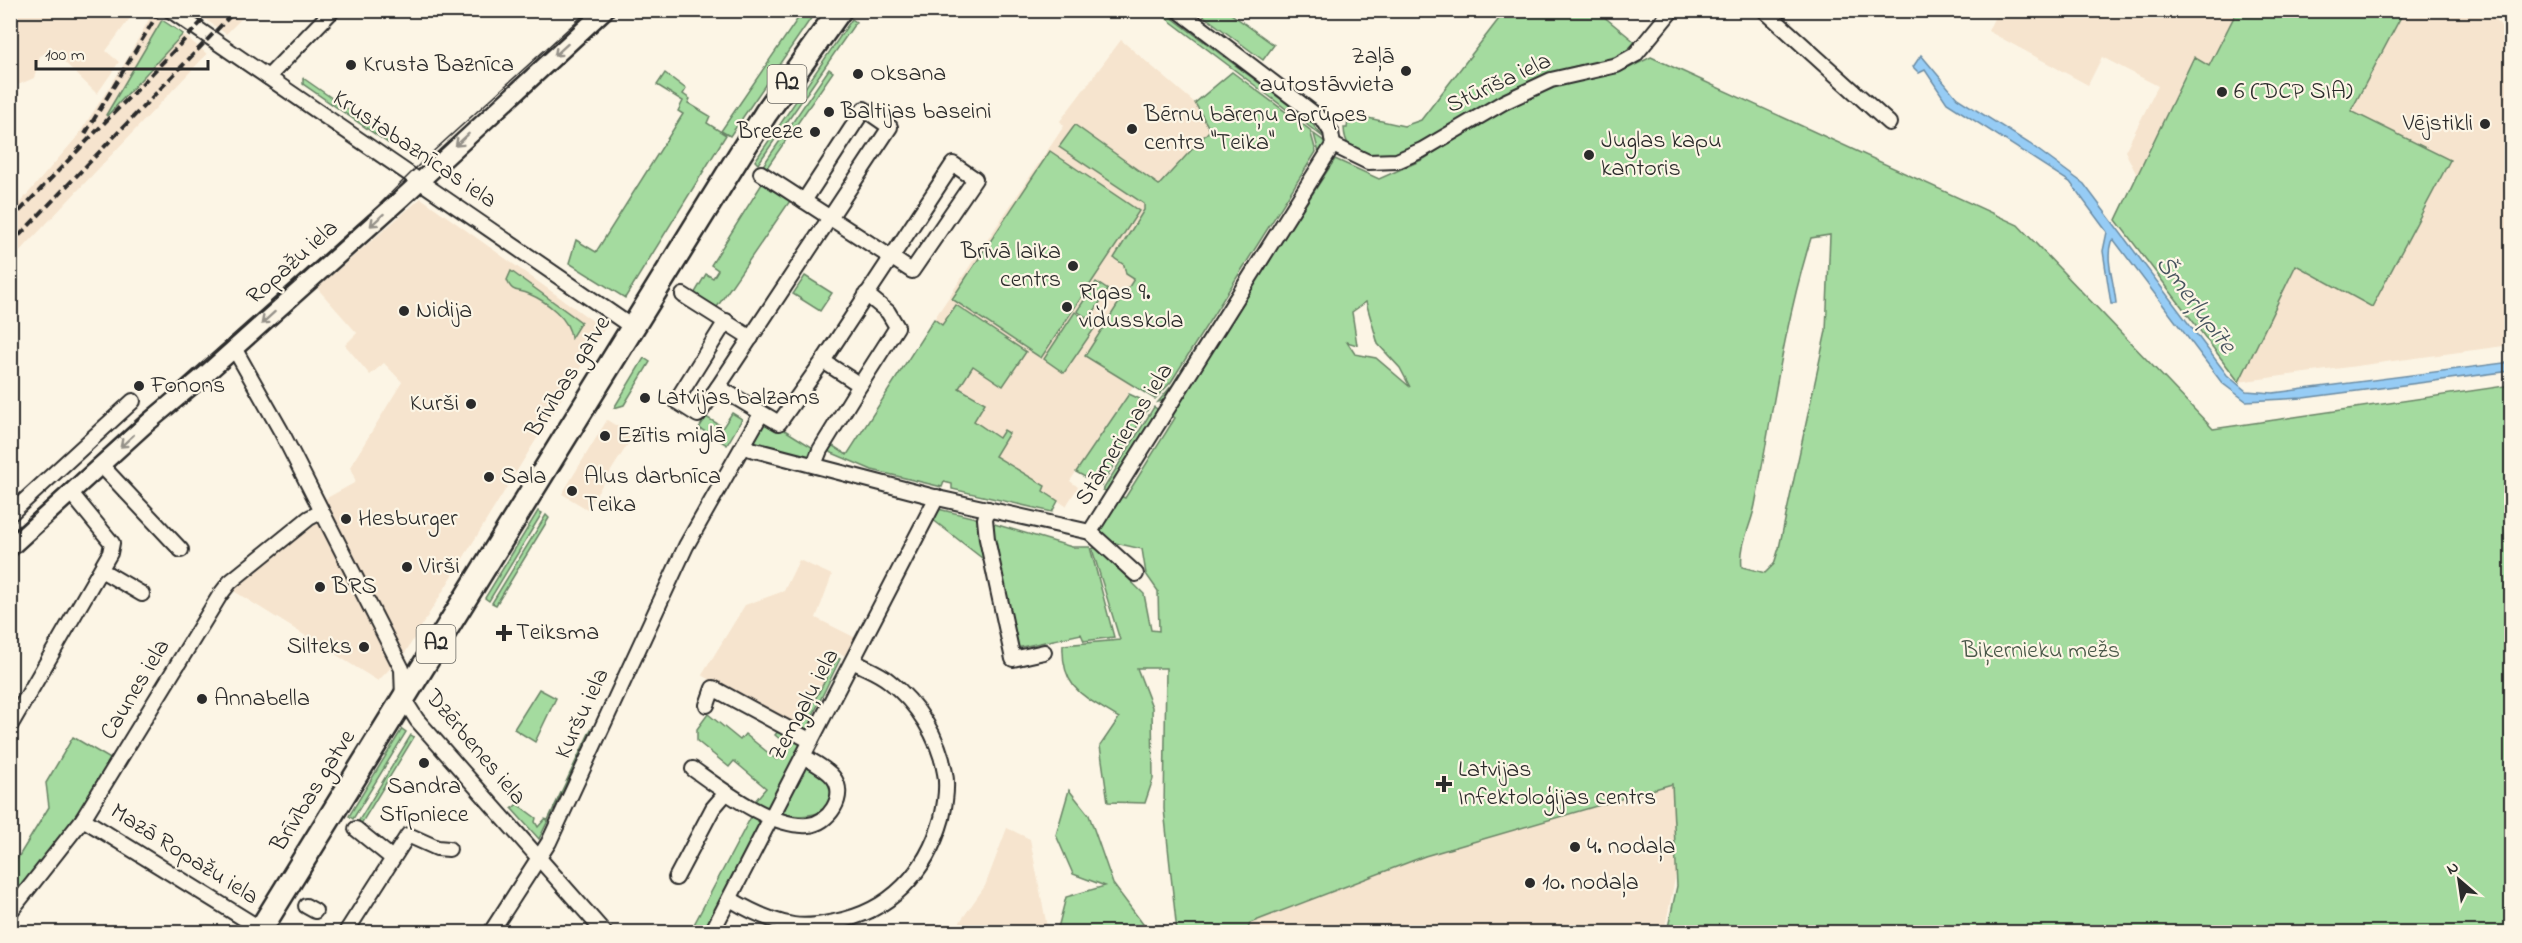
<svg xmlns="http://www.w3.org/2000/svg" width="2522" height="943" font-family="'Indie Flower',sans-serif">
  <rect width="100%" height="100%" fill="#fcf5e5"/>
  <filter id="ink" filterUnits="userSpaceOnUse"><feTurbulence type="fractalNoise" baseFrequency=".0167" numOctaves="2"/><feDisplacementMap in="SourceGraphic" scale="12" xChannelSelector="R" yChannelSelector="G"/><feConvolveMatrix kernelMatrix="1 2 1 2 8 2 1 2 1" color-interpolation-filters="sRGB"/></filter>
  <g filter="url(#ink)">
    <g fill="#f6e4ce">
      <polygon points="11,10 120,11 130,18 106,51 119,62 97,94 52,50 40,56 34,78 11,88"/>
      <polygon points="1998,10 2490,11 2511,39 2511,345 2238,382 2167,284 2149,200 2125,151 2158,86 2102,57 2088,85 1988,31"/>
      <polygon points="209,11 209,10 249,11 226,34 202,17"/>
      <polygon points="152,14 162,20 106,115 183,34 207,54 11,261 11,213 77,137 123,66"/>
      <polygon points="1121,40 1195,103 1229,76 1134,385 1070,481 1078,487 1066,506 1049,495 952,484 872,466 926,331 1064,126 1060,121"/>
      <polygon points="421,198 604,329 405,653 378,681 229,588 332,512 325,499 356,482 350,467 402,382 384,363 370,375 345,345 357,333 317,288"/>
      <polygon points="607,420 633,436 587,509 562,494"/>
      <polygon points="799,560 832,575 816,618 856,638 846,656 839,653 800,730 702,675 745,605 784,591"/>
      <polygon points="1734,594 1664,932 1207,932"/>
      <polygon points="1007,828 1030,839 1048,932 953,932 985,886"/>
    </g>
    <g fill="#a4db9f" stroke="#688365" stroke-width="1.5" fill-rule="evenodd">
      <polygon points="803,11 816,11 730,136 721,131"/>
      <polygon points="1197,11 1227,11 1274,45 1263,60"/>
      <path d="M 1505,11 L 1597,11 L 1635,42 C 1614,66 1596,60 1568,68 C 1511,83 1459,121 1408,150 C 1383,159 1345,163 1344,128 L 1347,128 L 1348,120 L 1355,115 L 1404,126 L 1421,120 Z"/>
      <polygon points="2237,11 2404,11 2351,111 2450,160 2372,307 2296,265 2239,382 2116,220 2194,57 2209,66"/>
      <polygon points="1167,14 1310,121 1323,137 1162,15"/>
      <polygon points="852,19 856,22 758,164 755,161"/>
      <polygon points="162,20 183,34 107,116 106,115"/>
      <path d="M 1651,57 L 2018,225 L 2213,429 L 2511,385 L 2511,932 L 1667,932 L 1677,886 L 1672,784 L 1425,856 L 1250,923 L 1247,932 L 1177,932 L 1164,809 L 1166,668 L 1137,668 L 1152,707 L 1153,779 L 1145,803 L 1108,802 L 1100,746 L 1119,718 C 1086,697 1061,690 1063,645 L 1120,640 L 1092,549 L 1096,547 L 1144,594 L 1151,630 L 1159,631 L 1158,591 L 1146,574 L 1142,549 L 1111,542 L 1101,532 L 1101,523 L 1118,495 L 1125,498 L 1175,418 L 1170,414 L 1335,159 L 1379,179 L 1424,159 L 1474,126 L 1555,85 L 1629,68 ZM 1830,235 L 1826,331 L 1779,548 L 1774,564 L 1765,573 L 1742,567 C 1739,545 1751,526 1755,505 C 1772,415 1784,325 1811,238 ZM 1366,302 L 1378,344 L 1400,368 L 1410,387 L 1376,358 L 1355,354 L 1347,342 L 1357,345 L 1352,312 Z"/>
      <polygon points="829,69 833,72 766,169 762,167"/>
      <polygon points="1232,72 1310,130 1316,152 1171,382 1155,399 1085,356 1134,279 1126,274 1124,265 1114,258 1144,210 1144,204 1059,147 1075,125 1159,185 1210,130 1195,103"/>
      <polygon points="665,73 686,89 683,94 690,99 688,103 710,116 707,123 726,135 625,298 569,263 576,240 596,252 683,114 678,111 683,101 657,85"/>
      <polygon points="303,78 392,140 388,143 303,84"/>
      <polygon points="1314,134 1325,142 1325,149 1168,399 1158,402 1173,384 1319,153"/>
      <polygon points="1050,151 1139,211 1041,358 952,299"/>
      <polygon points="765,179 792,198 715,310 693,296 706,274 713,278 718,270 711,265"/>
      <path d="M 511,271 L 581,322 L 571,338 C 570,319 546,301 529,294 C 519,289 512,294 507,280 Z"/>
      <polygon points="805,276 832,293 820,311 793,294"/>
      <polygon points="1096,282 1108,290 1089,319 1077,311"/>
      <polygon points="956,305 1026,352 1003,386 973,366 959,388 985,403 974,421 999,438 1004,430 1009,433 995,456 1045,486 1043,491 1058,501 1052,512 952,489 952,484 944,482 942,487 872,470 825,450 830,444 847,455 934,319 942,325"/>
      <polygon points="1075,312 1096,326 1064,373 1044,359"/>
      <polygon points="644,358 650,362 624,405 614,408"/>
      <polygon points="1129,394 1151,404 1101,486 1076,472"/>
      <polygon points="1154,407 1157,409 1157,415 1108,492 1103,490"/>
      <polygon points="732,413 742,419 727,445 699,428 706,417 723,427"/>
      <polygon points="761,420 781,431 783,429 815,449 810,457 757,445 754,440"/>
      <polygon points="934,508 980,519 987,562 932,519"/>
      <polygon points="538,511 542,513 489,601 485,598"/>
      <polygon points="546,515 549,518 496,605 492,603"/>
      <polygon points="991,523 1072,547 1090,547 1114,637 1084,641 1081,634 1017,648 994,552"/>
      <polygon points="837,658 840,659 813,715 814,720 809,730 801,726"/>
      <polygon points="539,689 556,698 535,742 514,729"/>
      <polygon points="708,714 740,740 745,734 777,760 788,746 775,735 780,729 800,741 801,746 768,807 755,806 755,801 766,788 734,761 729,767 697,741 697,729"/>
      <polygon points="402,729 406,732 353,819 349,816"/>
      <polygon points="591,729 593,729 539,839 512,809 517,804 536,818 535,822 538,827 545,819 548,820"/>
      <polygon points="411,735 414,737 361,824 358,822"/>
      <polygon points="73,737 114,761 81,813 11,902 11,869 49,807 46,783"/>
      <path d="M 806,763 L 834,786 C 832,792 831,801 828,806 C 820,818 792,817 780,813 Z"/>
      <polygon points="1069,790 1089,815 1113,884 1149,932 1057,932 1066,897 1105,886 1073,874 1056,835"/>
      <polygon points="752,815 760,823 703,932 690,932"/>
    </g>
    <path fill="#96ccf5" stroke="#6b8ca4" stroke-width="1.5" d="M 1921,55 L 1957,98 L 2030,144 L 2084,184 L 2227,375 L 2246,391 L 2273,393 L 2511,362 L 2511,371 L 2303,398 L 2246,401 L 2222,383 L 2114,240 L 2111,242 C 2105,261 2115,284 2116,304 L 2111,304 L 2103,251 L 2107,232 L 2070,182 L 1947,103 L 1925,70 L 1919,73 L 1913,67 Z"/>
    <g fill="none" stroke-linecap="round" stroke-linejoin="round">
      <g stroke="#2b2b2b" stroke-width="18">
        <g id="minor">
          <polyline points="170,10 632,327"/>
          <polyline points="1764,10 1889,123"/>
          <polyline points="268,77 333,10"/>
          <polyline points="1333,145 1368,162 1397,161 1422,150 1504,102 1551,80 1617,65 1635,55 1672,10"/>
          <path d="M 761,173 C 812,206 862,239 912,271 L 975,179 L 953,164 L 823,361"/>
          <polyline points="804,201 864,109 890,127 718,387 779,423 823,361 860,385 820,450 814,465"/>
          <polyline points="683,295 751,338"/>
          <polyline points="234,348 281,431 402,669 403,698 417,720 604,932"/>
          <polyline points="860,385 897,327 888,312 866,294"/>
          <polyline points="718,387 698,415 676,401 726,321"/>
          <polyline points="743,447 942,499 1090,532"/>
          <polyline points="101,465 181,550"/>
          <polyline points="988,509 985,519 987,539 1013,659 1044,652"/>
          <polyline points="10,514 133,401"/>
          <polyline points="1090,532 1333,145 1331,132 1325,122 1178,10"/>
          <polyline points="1090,532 1136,574"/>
          <polyline points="101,570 142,594"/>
          <polyline points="707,705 713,688 811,741"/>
          <polyline points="10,726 110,553 112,543 71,493"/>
          <path d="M 693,769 C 721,789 771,828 808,825 C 828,824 848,796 833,777 C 826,768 813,762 803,756"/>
          <polyline points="83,819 261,929"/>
          <polyline points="356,829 392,858"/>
          <polyline points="676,878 713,808 726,793"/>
          <path d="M 730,899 C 750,911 770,921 793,925 C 806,927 820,925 834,922 C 890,912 927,872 942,818 C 945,804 948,787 945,773 C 939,737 917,703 889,681 C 878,672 865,668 853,661"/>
          <polyline points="306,906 315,911"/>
          <polyline points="10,912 83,819 220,595 230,582 309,518 321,512"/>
          <polyline points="346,932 408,835 437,848 449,849"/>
          <polyline points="491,932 549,842 686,546 761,414"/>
          <polyline points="712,932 937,497"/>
        </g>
      </g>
      <g stroke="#2b2b2b" stroke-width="21">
        <polyline id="tertiary" points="10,548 146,424 206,374 402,198 605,10"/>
      </g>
      <g stroke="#2b2b2b" stroke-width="27">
        <polyline id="trunk" points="259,932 737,159 766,113 840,10"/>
      </g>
      <use href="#minor" stroke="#fcf5e5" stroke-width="14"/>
      <use href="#tertiary" stroke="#fcf5e5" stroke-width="16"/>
      <use href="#trunk" stroke="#fcf5e5" stroke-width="22"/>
      <polyline stroke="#2b2b2b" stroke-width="1.5" points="10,534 378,206 427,157 589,10"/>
      <g stroke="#2b2b2b" stroke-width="4" stroke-dasharray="9 4.5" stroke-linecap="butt">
        <polyline points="85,134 160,10"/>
        <polyline points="10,221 213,10"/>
        <polyline points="10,245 236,10"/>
      </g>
    </g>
    <defs><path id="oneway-shaft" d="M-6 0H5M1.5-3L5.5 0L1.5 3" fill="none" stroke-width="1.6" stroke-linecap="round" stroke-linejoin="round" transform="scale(1.5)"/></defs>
    <g stroke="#949088">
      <use href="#oneway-shaft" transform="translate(561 50) rotate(138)"/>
      <use href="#oneway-shaft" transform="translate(462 140) rotate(137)"/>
      <use href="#oneway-shaft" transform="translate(377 220) rotate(138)"/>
      <use href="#oneway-shaft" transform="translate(268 318) rotate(138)"/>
      <use href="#oneway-shaft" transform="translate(127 441) rotate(138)"/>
    </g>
  </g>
  <g fill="#2b2b2b" stroke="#fcf5e5" stroke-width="2">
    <circle cx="351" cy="65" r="6"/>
    <circle cx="1406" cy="71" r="6"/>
    <circle cx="858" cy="74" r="6"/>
    <circle cx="2222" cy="92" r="6"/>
    <circle cx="829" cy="112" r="6"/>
    <circle cx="2485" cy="124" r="6"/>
    <circle cx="1132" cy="129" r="6"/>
    <circle cx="815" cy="132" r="6"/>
    <circle cx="1589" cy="155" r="6"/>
    <circle cx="1073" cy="266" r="6"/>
    <circle cx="1067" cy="307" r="6"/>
    <circle cx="404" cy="311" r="6"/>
    <circle cx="139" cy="386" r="6"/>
    <circle cx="645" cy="398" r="6"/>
    <circle cx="471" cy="404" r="6"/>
    <circle cx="605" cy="436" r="6"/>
    <circle cx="489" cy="477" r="6"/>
    <circle cx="572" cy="491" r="6"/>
    <circle cx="346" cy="519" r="6"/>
    <circle cx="407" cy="567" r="6"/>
    <circle cx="320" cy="587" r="6"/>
    <path d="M501 624h6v6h6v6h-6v6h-6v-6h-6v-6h6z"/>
    <circle cx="364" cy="647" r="6"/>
    <circle cx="202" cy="699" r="6"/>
    <circle cx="424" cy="763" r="6"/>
    <path d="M1441 775h6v6h6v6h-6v6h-6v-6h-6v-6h6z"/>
    <circle cx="1575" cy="847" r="6"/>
    <circle cx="1530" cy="883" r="6"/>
  </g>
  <g text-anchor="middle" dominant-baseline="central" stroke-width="4.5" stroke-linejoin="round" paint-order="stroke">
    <g fill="#fcf5e5" stroke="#6a6863" stroke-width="1.5">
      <rect x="767.5" y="65" width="39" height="38" rx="4.5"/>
      <rect x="416.5" y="625" width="39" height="38" rx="4.5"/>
    </g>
    <g font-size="22" font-weight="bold" fill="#2b2b2b">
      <text x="787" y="84">A2</text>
      <text x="436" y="644">A2</text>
    </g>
    <g font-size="24" fill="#2b2b2b" stroke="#fcf5e5" text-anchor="start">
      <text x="1394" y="57" text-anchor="end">Zaļā<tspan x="1394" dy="28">autostāvvieta</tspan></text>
      <text x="363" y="65">Krusta Baznīca</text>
      <text x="870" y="74">Oksana</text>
      <text x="2234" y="92">6 (DCP SIA)</text>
      <text x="841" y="112">Baltijas baseini</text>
      <text x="1144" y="115">Bērnu bāreņu aprūpes<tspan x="1144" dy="28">centrs "Teika"</tspan></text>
      <text x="2473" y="124" text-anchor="end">Vējstikli</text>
      <text x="803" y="132" text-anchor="end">Breeze</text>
      <text x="1601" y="141">Juglas kapu<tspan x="1601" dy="28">kantoris</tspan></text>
      <text x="1061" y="252" text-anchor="end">Brīvā laika<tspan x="1061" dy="28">centrs</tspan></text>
      <text x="1079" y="293">Rīgas 9.<tspan x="1079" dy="28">vidusskola</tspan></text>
      <text x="416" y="311">Nidija</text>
      <text x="151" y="386">Fonons</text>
      <text x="657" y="398">Latvijas balzams</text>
      <text x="459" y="404" text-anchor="end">Kurši</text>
      <text x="617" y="436">Ezītis miglā</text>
      <text x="501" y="477">Sala</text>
      <text x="584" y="477">Alus darbnīca<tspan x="584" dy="28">Teika</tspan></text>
      <text x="358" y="519">Hesburger</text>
      <text x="419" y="567">Virši</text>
      <text x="332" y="587">BRS</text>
      <text x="516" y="633">Teiksma</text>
      <text x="352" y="647" text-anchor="end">Silteks</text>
      <text x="214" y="699">Annabella</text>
      <text x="1458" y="770">Latvijas<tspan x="1458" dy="28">Infektoloģijas centrs</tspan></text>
      <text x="424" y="787" text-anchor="middle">Sandra<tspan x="424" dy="28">Stīpniece</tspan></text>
      <text x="1587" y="847">4. nodaļa</text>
      <text x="1542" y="883">10. nodaļa</text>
    </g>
    <g font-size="24" fill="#2b2b2b" stroke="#fcf5e5">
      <text transform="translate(1499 84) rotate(-25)">Stūrīša iela</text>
      <text transform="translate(414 150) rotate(34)">Krustabaznīcas iela</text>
      <text transform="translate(293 263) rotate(-42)">Ropažu iela</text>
      <text transform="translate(569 377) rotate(-58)">Brīvības gatve</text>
      <text transform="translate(1125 435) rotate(-58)">Stāmerienas iela</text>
      <text transform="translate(136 690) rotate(-59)">Caunes iela</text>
      <text transform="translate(805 705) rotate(-62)">Zemgaļu iela</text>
      <text transform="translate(583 714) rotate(-65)">Kuršu iela</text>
      <text transform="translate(475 748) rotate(50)">Dzērbenes iela</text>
      <text transform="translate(314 791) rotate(-58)">Brīvības gatve</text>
      <text transform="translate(184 855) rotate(32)">Mazā Ropažu iela</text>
    </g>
    <g font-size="24" fill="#495748" stroke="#fcf5e5">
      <text x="2041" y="651">Biķernieku mežs</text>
    </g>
    <g font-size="26" font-style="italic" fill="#46535e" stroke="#fcf5e5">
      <text transform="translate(2195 305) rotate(53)">Šmerļupīte</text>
    </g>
  </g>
  <rect width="2522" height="943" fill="none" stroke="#fcf5e5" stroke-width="36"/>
  <rect x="18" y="18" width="2486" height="907" fill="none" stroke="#2b2b2b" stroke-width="2" filter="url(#ink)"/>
  <g transform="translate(2459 880) rotate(331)" stroke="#fcf5e5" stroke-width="4.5" paint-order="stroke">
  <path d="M0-4.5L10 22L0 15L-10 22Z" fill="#2b2b2b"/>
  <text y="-9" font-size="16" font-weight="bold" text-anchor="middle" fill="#2b2b2b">N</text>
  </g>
  <path d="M36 60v9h172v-9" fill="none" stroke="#2b2b2b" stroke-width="3"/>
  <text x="45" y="60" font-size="18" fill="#2b2b2b" stroke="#fcf5e5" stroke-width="4.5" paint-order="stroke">100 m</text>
</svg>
